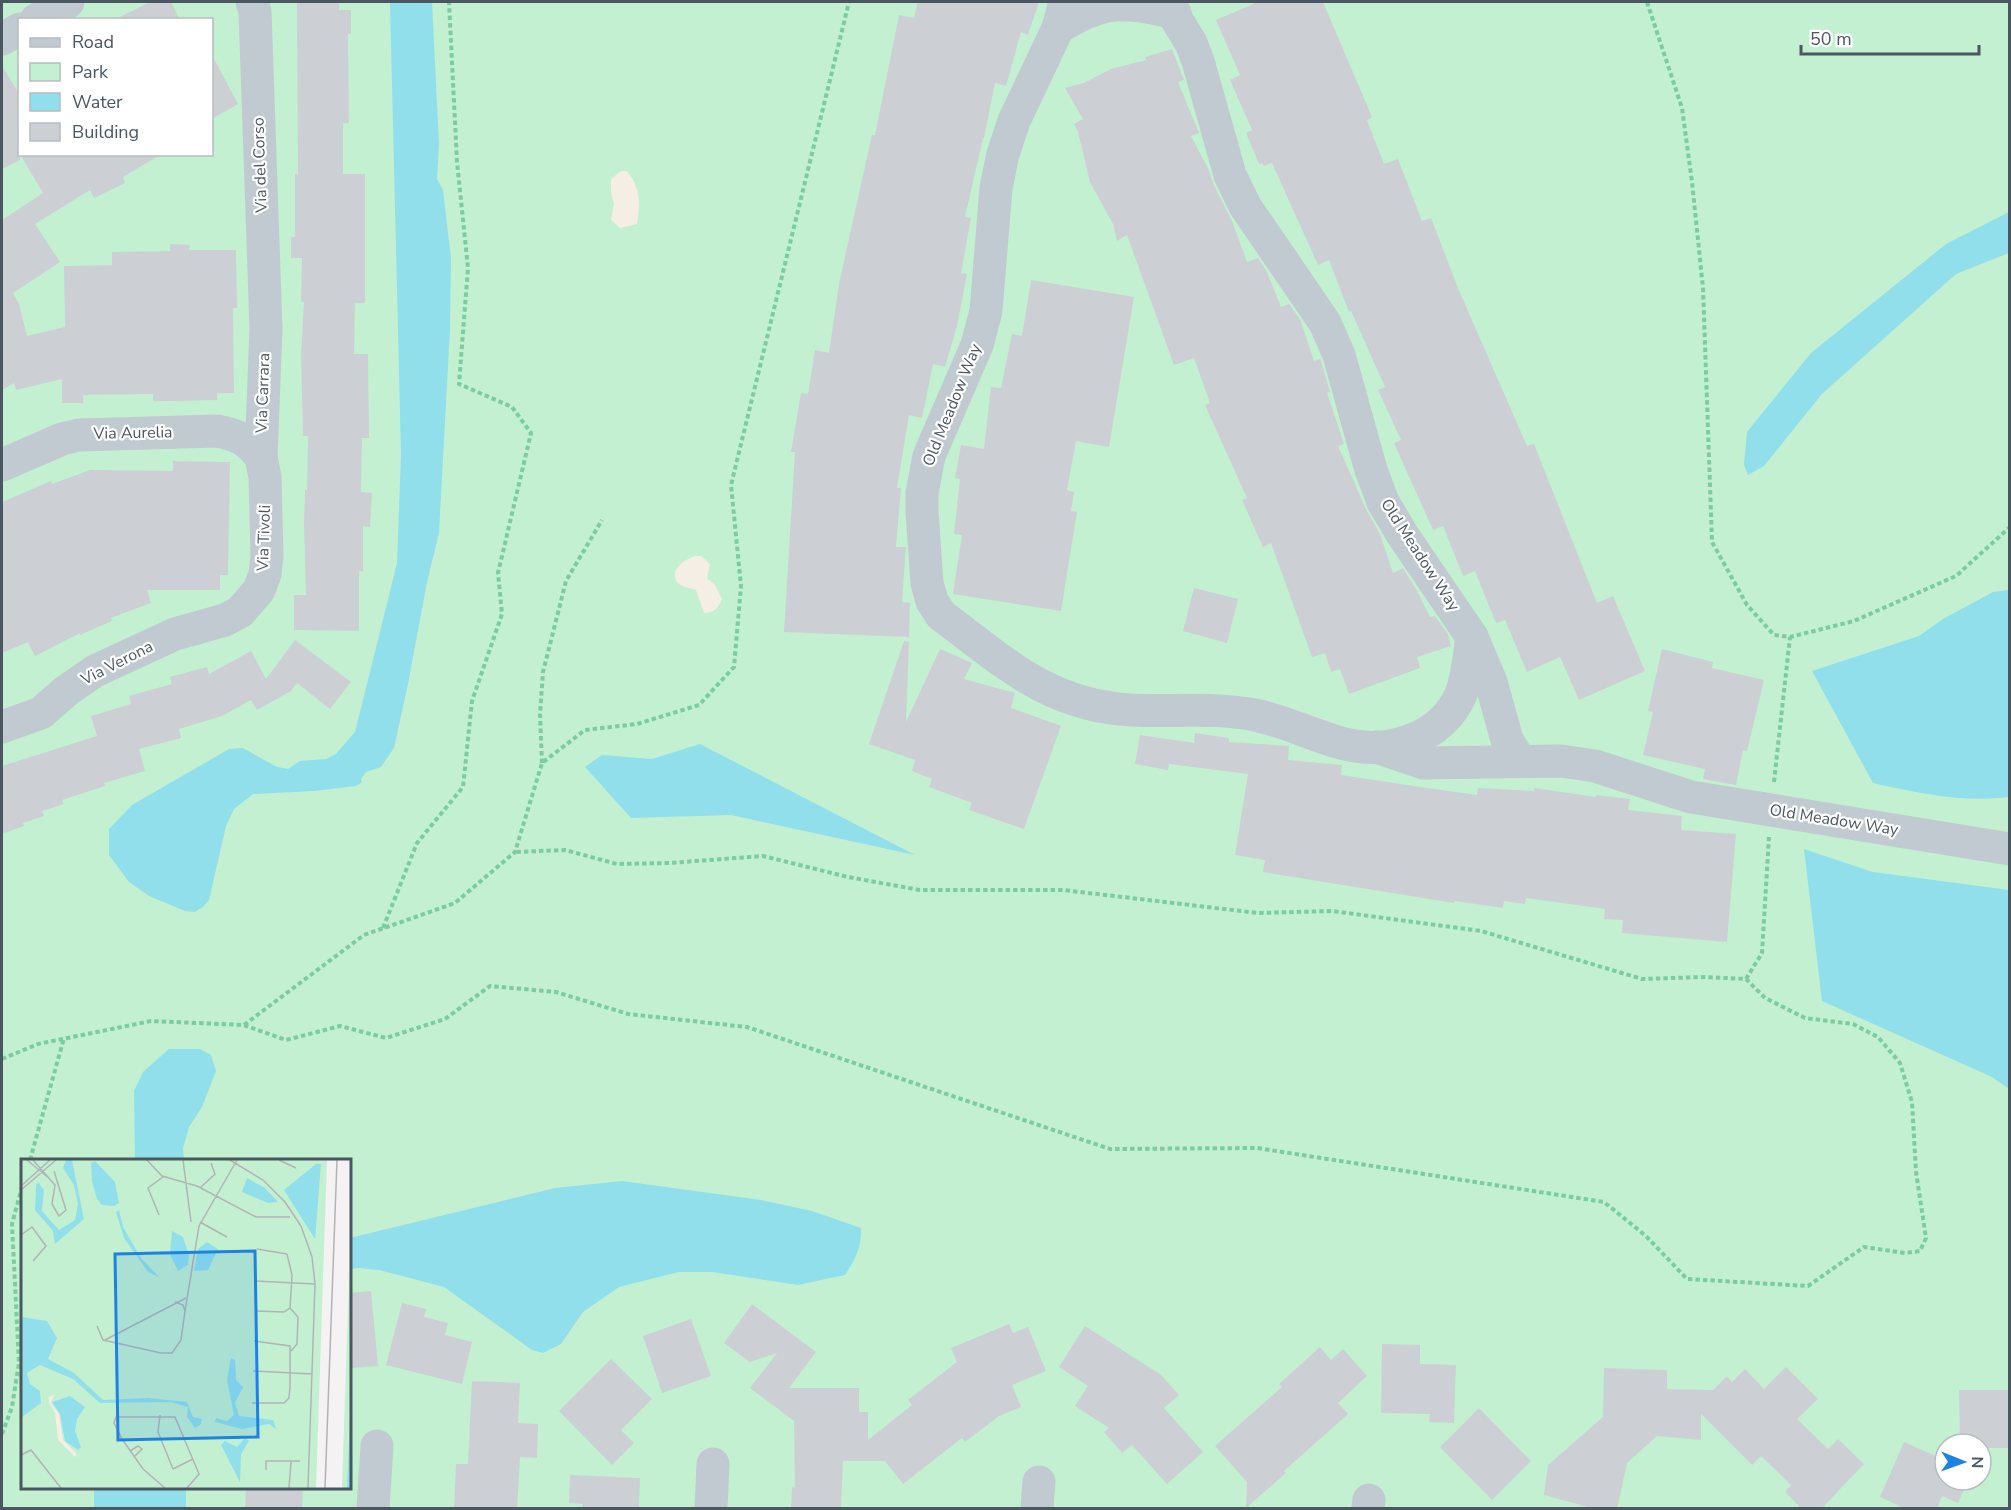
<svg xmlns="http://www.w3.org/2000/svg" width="2011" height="1510" font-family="'Nunito Sans',sans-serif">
  <rect width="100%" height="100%" fill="#f4f2f2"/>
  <path fill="#c3f0d1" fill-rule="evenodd" d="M 2,2 L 2009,2 L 2009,1508 L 2,1508 ZM 20,20 L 212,20 L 212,154 L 20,154 ZM 22,1160 L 350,1160 L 350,1488 L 22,1488 ZM 1945,1444 L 1981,1444 L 1981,1480 L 1945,1480 Z"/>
  <g fill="#f4eee4">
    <path d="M 621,171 L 626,171 C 640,183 641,207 637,224 L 620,228 L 611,220 L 614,204 L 611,193 L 611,179 Z"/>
    <path d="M 695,556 L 701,556 L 710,564 L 707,578 L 715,585 L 722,599 C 719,608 713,613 704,613 L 696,590 C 690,588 681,587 677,582 C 669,569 686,559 695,556 Z"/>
  </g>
  <g fill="#91dfeb">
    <polygon points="390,2 432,2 439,144 437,179 443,190 451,258 450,329 439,533 427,582 408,684 394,748 381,767 366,772 361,779 362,782 356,786 314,791 253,794 234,809 226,826 209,900 203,907 195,912 185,911 149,896 129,882 109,855 109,829 132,805 229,749 243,748 277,767 288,769 300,761 326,759 336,754 355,732 397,563 401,454"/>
    <polygon points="2009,212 2009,253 1956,274 1822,394 1764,466 1748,475 1744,465 1747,432 1811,353 1946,244"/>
    <path d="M 2009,590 L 2009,797 C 1964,803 1917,793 1873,783 L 1812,671 L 1919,636 L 1943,619 L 1993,592 Z"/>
    <polygon points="700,744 915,855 731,815 631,818 585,767 602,755 652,759"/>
    <polygon points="1804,849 1873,872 2009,890 2009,1089 1992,1077 1822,1001"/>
    <polygon points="169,1049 200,1049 211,1055 216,1071 202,1107 189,1127 183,1148 184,1160 135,1160 134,1091 143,1072"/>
    <path d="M 622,1181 L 761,1200 L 812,1211 L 861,1228 C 862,1247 855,1260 845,1275 L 798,1285 L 712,1272 L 679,1272 L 619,1287 L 583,1312 L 561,1344 L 543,1353 L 532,1350 L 444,1287 L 379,1270 L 358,1268 L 350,1269 L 350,1238 L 555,1188 Z"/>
    <rect x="94" y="1488" width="92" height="20"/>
  </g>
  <g fill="#ccd0d4">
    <polygon points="150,2 171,2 180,20 114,20"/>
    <polygon points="297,2 339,2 339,10 351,10 351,34 348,34 349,123 343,123 343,174 365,174 365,303 355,303 354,354 368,354 369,438 362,438 361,492 372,493 370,527 363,526 363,571 359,571 359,631 294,630 294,595 306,595 304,524 305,490 307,490 308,436 303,436 301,355 304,302 301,302 302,258 291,258 291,237 295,237 295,174 298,174"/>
    <polygon points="918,2 1039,2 1028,35 1021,32 1006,86 995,83 984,138 983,138 965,217 971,218 961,273 967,274 957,326 945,367 933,364 922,418 909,415 897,488 901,488 896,547 906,547 902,602 910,603 909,637 784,632 795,452 791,452 801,393 808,394 815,350 829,353 839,284 872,135 875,135 899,15 914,18"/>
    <polygon points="1258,2 1323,2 1372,117 1367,120 1384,164 1398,159 1422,221 1431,218 1458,288 1527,446 1534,444 1597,603 1613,596 1645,671 1579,700 1560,657 1527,672 1505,620 1496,623 1475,571 1463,576 1443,526 1433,530 1394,443 1401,440 1378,390 1385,387 1351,311 1349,312 1329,260 1318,265 1272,163 1264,166 1262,163 1259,164 1246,133 1252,130 1230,80 1240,75 1216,20"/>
    <polygon points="1172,49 1184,80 1178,82 1199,133 1191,136 1209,170 1213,183 1232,221 1247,262 1258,258 1266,270 1281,307 1289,304 1300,319 1314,361 1320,359 1321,361 1330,392 1327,393 1344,444 1338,446 1366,509 1380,534 1393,573 1403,568 1416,589 1430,617 1435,616 1448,634 1451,646 1417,657 1420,668 1349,694 1340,669 1331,672 1325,653 1312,657 1271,543 1263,547 1242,500 1247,498 1205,405 1210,403 1194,358 1174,365 1127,235 1117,241 1113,224 1090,182 1078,132 1074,124 1083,119 1065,88 1084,83 1111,69 1146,60 1145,57"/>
    <polygon points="212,55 238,104 212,119"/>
    <polygon points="2,66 20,95 20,160 2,169"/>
    <polygon points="20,154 162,154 123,177 125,183 94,198 90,190 35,224 60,262 13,293 19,304 27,336 65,327 64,266 112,265 112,252 170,251 170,244 190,245 189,250 236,250 237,308 233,308 234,393 217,393 217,400 173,401 153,401 153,394 83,395 83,403 62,403 62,379 16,390 14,383 2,390 2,220 43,193"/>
    <polygon points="1031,280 1134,297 1109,447 1076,441 1067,490 1074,492 1071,511 1077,512 1061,611 953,594 962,535 954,534 960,479 955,478 961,445 984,449 991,387 1001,388 1012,334 1022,336"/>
    <polygon points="173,461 230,462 228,575 220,575 220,590 147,590 151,603 111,618 112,621 80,635 80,633 35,656 28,642 2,653 2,502 51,481 52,484 90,470 173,471"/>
    <polygon points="1194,588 1238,599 1227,643 1183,631"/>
    <polygon points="295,640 351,682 330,709 297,683 291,691 257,710 251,700 222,716 179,729 181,738 139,749 145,771 104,783 105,786 62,800 64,804 42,811 44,816 23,823 24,826 2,834 2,766 97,736 91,716 131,704 129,696 172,684 170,677 207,667 209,674 251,651 266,679"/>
    <polygon points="904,641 909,642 906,722 940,649 972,663 964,679 1015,693 1011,708 1061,726 1024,829 969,810 972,803 929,787 932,779 912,771 915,760 869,744"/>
    <polygon points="1662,649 1713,662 1712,668 1764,680 1747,751 1743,750 1736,785 1703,779 1705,769 1643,755 1653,712 1648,711"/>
    <polygon points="1195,733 1229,738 1229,742 1289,746 1288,760 1342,765 1341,775 1420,787 1477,795 1478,788 1534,791 1534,788 1596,797 1596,795 1630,799 1628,810 1682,816 1681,830 1736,834 1727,942 1622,933 1623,920 1604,919 1605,909 1526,898 1525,904 1504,901 1503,908 1455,901 1454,903 1263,872 1265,860 1235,855 1248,774 1169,764 1168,770 1135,764 1140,735 1194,743"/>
    <polygon points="371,1291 378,1366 350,1368 350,1293"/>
    <polygon points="402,1303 426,1309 424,1317 448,1323 445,1335 472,1342 462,1384 386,1365"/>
    <polygon points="752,1304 816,1352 789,1388 859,1388 859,1412 868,1412 868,1440 912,1405 908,1400 957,1362 951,1348 1009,1324 1013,1333 1028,1327 1046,1371 1012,1385 1021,1407 999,1416 965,1442 962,1438 903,1484 885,1461 843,1461 841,1509 791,1509 792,1487 795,1488 794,1421 750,1388 777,1353 750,1362 724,1343"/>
    <polygon points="691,1319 711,1376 662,1393 643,1336"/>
    <polygon points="1085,1326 1161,1375 1179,1395 1164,1408 1203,1452 1167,1484 1132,1445 1122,1453 1104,1432 1109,1428 1075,1406 1088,1386 1059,1367"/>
    <polygon points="1382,1344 1420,1345 1420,1364 1456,1365 1454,1423 1429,1422 1430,1414 1381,1413"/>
    <polygon points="1320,1347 1331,1360 1343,1349 1367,1376 1338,1403 1348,1414 1284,1471 1286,1473 1246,1508 1247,1482 1215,1446 1282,1387 1279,1384"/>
    <polygon points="611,1359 652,1399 621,1430 634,1443 612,1465 559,1411"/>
    <polygon points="1786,1367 1818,1399 1797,1419 1828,1449 1838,1439 1864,1464 1821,1509 1802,1509 1785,1492 1791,1485 1761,1456 1752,1465 1701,1414 1701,1440 1657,1436 1627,1463 1617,1509 1595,1509 1544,1495 1548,1465 1603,1417 1604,1368 1667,1370 1667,1389 1713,1390 1727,1376 1732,1382 1745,1369 1764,1389"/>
    <polygon points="472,1381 520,1383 518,1423 538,1424 537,1458 520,1457 517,1509 454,1509 456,1464 468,1464"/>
    <polygon points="1959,1390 2010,1390 2010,1448 1981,1448 1981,1444 1960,1444"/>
    <polygon points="1479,1408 1531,1461 1492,1500 1440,1447"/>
    <polygon points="1904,1442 1945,1460 1945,1480 1968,1480 1958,1503 1942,1496 1937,1509 1906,1509 1880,1497"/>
    <polygon points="570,1475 640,1478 639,1509 582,1509 583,1504 569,1503"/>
    <polygon points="246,1488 303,1488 302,1509 245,1509"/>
  </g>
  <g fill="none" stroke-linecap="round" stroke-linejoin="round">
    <g stroke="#7bcd9f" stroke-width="4" stroke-dasharray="4.5 3" stroke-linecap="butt">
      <polyline points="1647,2 1682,108 1692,182 1703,288 1712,542 1747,605 1774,635 1790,637 1854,621 1956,576 2010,527"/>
      <polyline points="542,763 540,714 543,672 566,581 602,520"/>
      <polyline points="1774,782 1790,637"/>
      <polyline points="383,928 417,843 463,787 472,701 502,614 498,573 531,433 512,407 459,384 468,268 457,162 449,2"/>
      <polyline points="1746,979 1762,953 1769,837"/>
      <polyline points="244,1025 286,1040 340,1026 386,1038 445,1019 490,986 556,992 628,1014 747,1027 1110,1149 1257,1148 1604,1202 1646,1236 1687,1279 1808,1286 1864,1247 1905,1253 1920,1251 1926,1238 1916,1172 1912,1102 1900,1063 1878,1037 1853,1024 1805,1018 1765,998 1746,979 1705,977 1642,979 1481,931 1332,911 1258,913 1063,890 920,890 848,877 763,856 669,863 617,864 565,850 515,852"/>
      <polyline points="2,1059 38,1044 151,1021 244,1025 364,935 455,903 515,852 542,763 585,730 637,724 699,705 734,667 741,586 731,485 849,2"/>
      <polyline points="30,1160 64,1038"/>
      <polyline points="2,1434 12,1407 19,1363 12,1224 22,1187"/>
    </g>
    <g stroke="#c1cad1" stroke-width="33">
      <path d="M 1065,2 L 1058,28 L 1014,121 L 1003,154 L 996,188 L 986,311 L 977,345 L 929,456 L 922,493 L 922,512 L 927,583 L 932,601 L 941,615 C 1004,662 1049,706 1132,710 C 1173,712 1214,707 1255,715 C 1286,721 1315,737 1345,744 C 1390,755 1442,738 1461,694 C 1468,676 1469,656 1472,637"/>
      <polyline points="1166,2 1191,43 1198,61 1230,175 1245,206 1325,323 1339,355 1371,470 1383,502 1402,534 1472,637 1491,682 1507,740 1520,761"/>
      <polyline points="36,20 68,2"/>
      <path d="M 1058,28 C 1102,0 1124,0 1175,13"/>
      <polyline points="2,39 20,29"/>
      <path d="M 2,465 L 62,439 L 79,435 L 217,431 C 239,435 247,440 261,457"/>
      <polyline points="2,727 41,713 66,691 95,671 175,634 225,620 240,612 259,590 265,574 267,556 265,477 261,457 266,329 255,11 252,2"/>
      <polyline points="1376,747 1423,763 1561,761 1595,766 1691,797 2010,849"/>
      <polyline points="373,1508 377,1446"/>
      <polyline points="711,1508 713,1464"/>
      <polyline points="1037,1508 1039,1482"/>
      <polyline points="1368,1508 1369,1500"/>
    </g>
  </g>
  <g text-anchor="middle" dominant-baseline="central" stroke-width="4.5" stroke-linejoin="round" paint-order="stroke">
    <g font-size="16" fill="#4a5760" stroke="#fff">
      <text transform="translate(260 165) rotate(-92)">Via del Corso</text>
      <text transform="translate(263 393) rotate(-88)">Via Carrara</text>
      <text transform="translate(952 405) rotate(-68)">Old Meadow Way</text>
      <text transform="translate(133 433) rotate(-1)">Via Aurelia</text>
      <text transform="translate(264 538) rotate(-88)">Via Tivoli</text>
      <text transform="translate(1420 555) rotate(57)">Old Meadow Way</text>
      <text transform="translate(117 663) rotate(-27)">Via Verona</text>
      <text transform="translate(1834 820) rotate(9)">Old Meadow Way</text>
    </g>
  </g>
  <g transform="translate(21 1159)">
    <rect width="330" height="330" fill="#f4f2f2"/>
    <path d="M 0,1 L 306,1 L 295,329 L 0,329 ZM 330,73 L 330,329 L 321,329 L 325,207 Z" fill="#c3f0d1"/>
    <path d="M 33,236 L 30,244 L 38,255 L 42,281 L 56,295 L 54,298 L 37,281 L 34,254 L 28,244 L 28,238 Z" fill="#f4eee4"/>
    <path d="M 45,1 L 51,1 L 63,60 L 34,85 L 32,72 L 14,51 L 15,26 L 17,23 L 23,31 L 21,52 L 38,71 L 54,61 L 57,45 L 53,26 L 42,9 ZM 74,2 L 94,23 L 98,44 L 93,47 L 81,46 L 76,40 L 71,22 L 70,4 ZM 295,5 L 300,5 L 294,80 L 263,31 ZM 226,19 L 244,29 L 257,43 L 247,44 L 221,33 ZM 98,51 L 102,68 L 120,99 L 138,118 L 127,113 L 103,79 L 95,53 ZM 151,72 L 162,78 L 168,96 L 167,106 L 157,112 L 149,95 ZM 186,83 L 197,90 L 187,111 L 173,112 L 177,90 ZM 0,158 L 26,162 L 36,179 L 27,200 L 53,214 L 82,241 L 127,239 L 166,243 L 172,258 L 181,260 L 180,265 L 174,269 L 166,258 L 167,248 L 149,243 L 79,244 L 52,220 L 19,206 L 6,214 L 9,225 L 19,232 L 20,244 L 0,259 ZM 210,199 L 214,201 L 215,221 L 222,228 L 214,244 L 218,257 L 252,261 L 255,270 L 248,265 L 221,270 L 194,263 L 195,259 L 206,262 L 213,256 L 206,221 ZM 330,235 L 330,329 L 326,329 ZM 49,237 L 64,248 L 56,260 L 54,272 L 60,288 L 57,291 L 44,282 L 39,255 L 31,243 ZM 224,279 L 228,282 L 220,295 L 219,323 L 200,286 L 204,282 L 216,288 Z" fill="#91dfeb"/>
    <path fill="none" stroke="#b0b4b8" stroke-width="1.5" d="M 6,1 L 29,20M 12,1 L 34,26 L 31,45 L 38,57 L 45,51 L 33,12M 126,1 L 141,17 L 176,27 L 235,58 L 269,58M 162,1 L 170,63M 209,1 L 242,21 L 264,43 L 280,67 L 291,98 L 294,125 L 287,329M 258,1 L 275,9M 0,27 L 29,1M 179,29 L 194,15 L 190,4M 0,31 L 35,1M 138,56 L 127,29 L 142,18M 179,63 L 206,78M 0,76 L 11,68 L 25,87 L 12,102M 236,90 L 266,95M 235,122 L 294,125M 269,149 L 277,158 L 276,185 L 270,192M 164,152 L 178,67 L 216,1M 234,152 L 263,153 L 269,149 L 271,116 L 266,95M 76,167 L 82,181 L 140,194 L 151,194 L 160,181 L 164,152 L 162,146 L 154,143M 84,181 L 165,139M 232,212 L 291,215M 231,244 L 263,244 L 268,239 L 269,228 L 269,187 L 233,182M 139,256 L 137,273 L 152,310M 109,292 L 117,287 L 121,290 L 113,298M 0,296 L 10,291 L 40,329M 152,310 L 172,300M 245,311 L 245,302 L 279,302M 144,329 L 122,310 L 101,280 L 93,264 L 95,258 L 154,258 L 178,315 L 166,329M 268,329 L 270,303M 304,329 L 316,1"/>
    <path fill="#1e82e3" fill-opacity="0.15" stroke="#1e82e3" stroke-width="3" d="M 234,92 L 237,278 L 97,281 L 94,95 Z"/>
    <rect width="330" height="330" fill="none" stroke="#4a5760" stroke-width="3"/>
  </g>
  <rect width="2011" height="1510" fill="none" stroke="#4a5760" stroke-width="6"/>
  <rect x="18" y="18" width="195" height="138" fill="#ffffff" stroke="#b7bcbf" stroke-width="1.5"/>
  <rect x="30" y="38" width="30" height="9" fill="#c1cad1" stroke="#b7bcbf" stroke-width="1.5"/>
  <text x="72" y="48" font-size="18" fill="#4a5760">Road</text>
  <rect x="30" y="63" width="30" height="18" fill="#c3f0d1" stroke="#b7bcbf" stroke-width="1.5"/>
  <text x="72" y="78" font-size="18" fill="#4a5760">Park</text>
  <rect x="30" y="93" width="30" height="18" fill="#91dfeb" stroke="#b7bcbf" stroke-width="1.5"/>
  <text x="72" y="108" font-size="18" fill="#4a5760">Water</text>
  <rect x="30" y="123" width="30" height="18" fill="#ccd0d4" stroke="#b7bcbf" stroke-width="1.5"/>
  <text x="72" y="138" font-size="18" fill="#4a5760">Building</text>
  <g transform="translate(1963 1462) rotate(91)"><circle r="28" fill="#ffffff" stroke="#b7bcbf" stroke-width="1.5"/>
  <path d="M0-4.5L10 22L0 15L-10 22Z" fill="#1e82e3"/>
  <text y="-9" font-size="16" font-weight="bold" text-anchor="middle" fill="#4a5760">N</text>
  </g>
  <path d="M1801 45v9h178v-9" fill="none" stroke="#4a5760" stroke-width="3"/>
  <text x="1810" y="45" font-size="18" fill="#4a5760" stroke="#ffffff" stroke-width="4.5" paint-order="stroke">50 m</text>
</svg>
